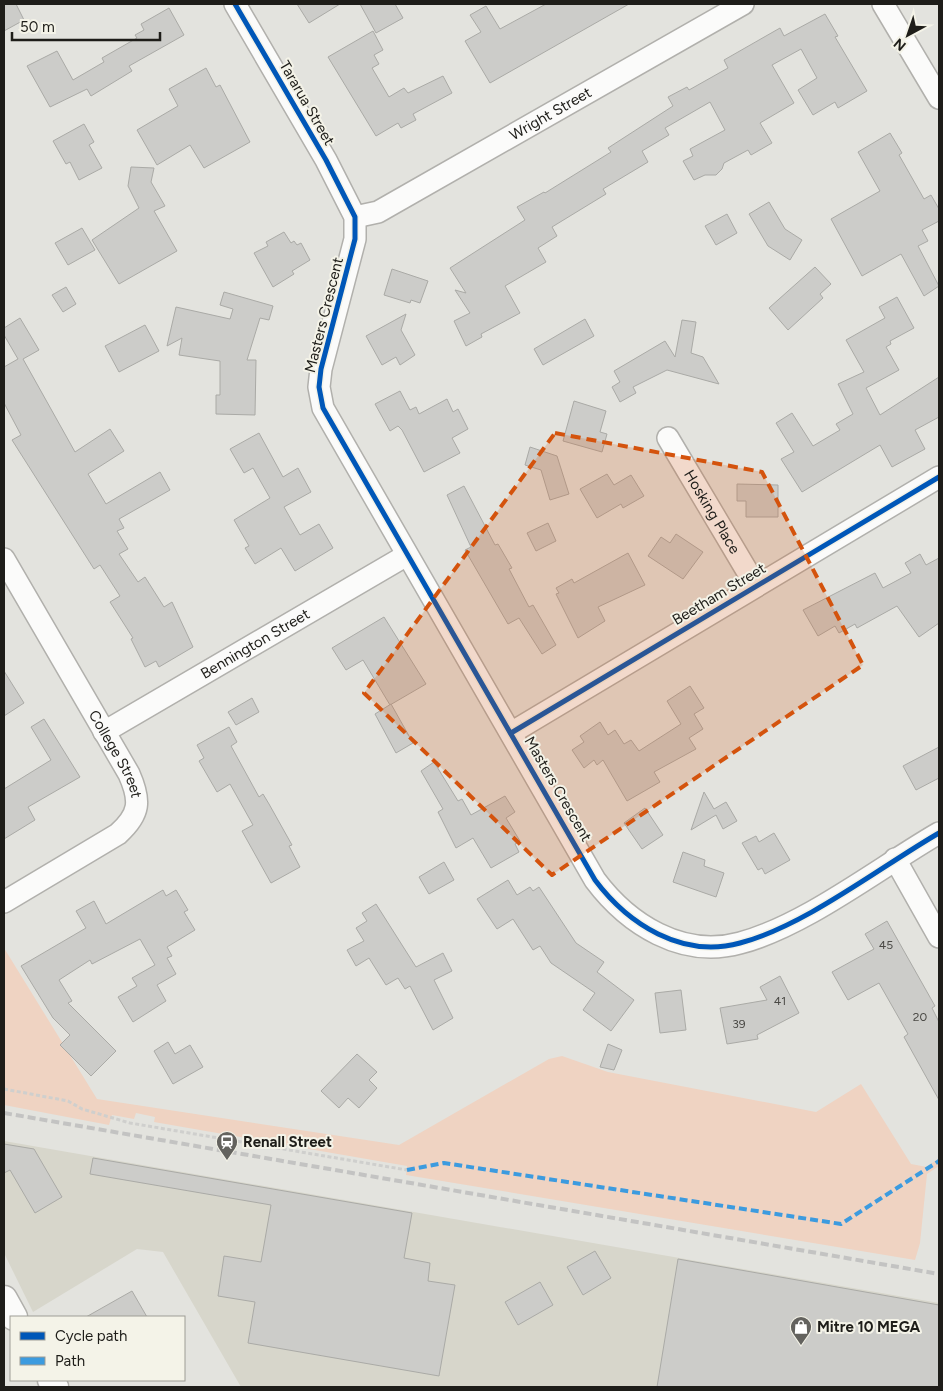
<svg xmlns="http://www.w3.org/2000/svg" width="943" height="1391" font-family="Figtree,sans-serif">
  <rect width="100%" height="100%" fill="#e3e3de"/>
  <polygon fill="#d7d6cb" points="4,1141 939,1303 939,1387 241,1387 163,1252 137,1249 33,1312 4,1253"/>
  <polygon fill="#efd3c2" points="4,948 97,1099 399,1145 549,1059 562,1056 608,1072 816,1112 861,1084 911,1164 927,1167 939,1158 939,1166 927,1174 920,1243 915,1260 406,1175 407,1166 154,1122 155,1117 136,1113 134,1119 112,1115 109,1125 4,1105"/>
  <g fill="#ccccc9" stroke="#aaaaa6">
    <polygon points="4,4 16,4 24,20 4,31"/>
    <polygon points="297,4 340,4 309,23"/>
    <polygon points="360,4 395,4 403,18 376,33"/>
    <polygon points="546,4 629,4 490,83 465,41 481,32 470,15 486,6 500,29"/>
    <polygon points="169,8 184,35 129,66 132,71 91,96 87,89 50,107 27,66 57,51 73,80 104,62 102,58 137,38 135,35 144,30 141,24"/>
    <polygon points="825,14 838,36 835,37 867,91 838,108 835,102 813,115 798,90 817,78 801,49 772,65 794,103 760,123 772,143 751,155 748,150 724,163 722,169 716,175 705,175 694,180 683,161 693,156 690,149 725,130 710,102 665,128 669,135 642,151 648,162 603,189 606,194 552,227 557,236 538,248 546,262 505,286 520,313 481,334 482,337 466,346 454,321 470,313 455,290 466,293 450,268 525,220 517,207 544,192 545,193 611,152 608,148 673,106 668,97 687,87 689,90 728,68 724,60 780,28 784,36"/>
    <polygon points="373,31 383,50 374,55 379,64 372,68 389,97 404,88 408,93 443,76 452,93 413,114 416,120 401,128 398,123 376,136 328,57"/>
    <polygon points="206,68 216,87 220,85 250,142 204,168 190,145 157,165 137,130 178,106 169,89"/>
    <polygon points="84,124 94,142 89,145 102,168 79,180 70,162 66,164 53,141"/>
    <polygon points="890,133 902,153 899,155 924,199 931,195 939,209 939,221 922,230 928,241 918,246 939,286 924,296 901,254 862,276 831,219 880,191 858,152"/>
    <polygon points="131,167 154,168 151,182 165,206 154,211 177,251 119,284 92,240 139,208 128,186"/>
    <polygon points="769,202 785,229 802,240 790,260 768,246 749,214"/>
    <polygon points="727,214 737,233 716,245 705,226"/>
    <polygon points="82,228 95,250 68,265 55,243"/>
    <polygon points="284,232 291,243 294,241 297,245 301,243 310,260 292,271 294,274 273,287 254,253 268,246 266,242"/>
    <polygon points="815,267 831,284 820,294 823,298 788,330 769,308"/>
    <polygon points="392,269 428,281 420,303 411,300 410,303 384,295"/>
    <polygon points="66,287 76,304 63,312 52,295"/>
    <polygon points="224,292 273,306 269,320 260,318 247,360 256,360 255,415 216,414 216,395 220,395 220,361 179,355 182,338 167,346 176,307 230,319 233,309 220,305"/>
    <polygon points="897,297 914,328 890,341 891,344 886,347 899,370 866,388 880,415 939,377 939,417 915,430 925,449 892,467 880,445 802,492 781,459 794,452 776,423 792,413 813,446 840,430 836,424 853,414 838,384 864,372 846,340 885,318 879,307"/>
    <polygon points="406,314 401,330 415,355 400,365 396,357 382,365 366,336"/>
    <polygon points="20,318 39,350 23,359 75,452 110,429 124,451 88,474 106,504 160,472 170,490 119,519 124,528 117,531 128,549 119,554 138,582 145,577 164,607 172,602 193,647 159,667 156,661 145,667 131,639 133,638 110,602 120,596 100,565 94,569 12,440 21,435 4,403 4,367 18,359 4,335 4,328"/>
    <polygon points="585,319 594,336 543,365 534,349"/>
    <polygon points="682,320 696,322 691,353 703,357 719,384 667,370 633,387 636,393 620,402 612,387 620,382 614,371 665,341 675,357"/>
    <polygon points="145,325 159,351 119,372 105,346"/>
    <polygon points="400,391 410,410 416,407 419,414 447,399 453,412 458,409 468,429 452,438 460,453 424,472 402,430 398,426 390,431 375,404"/>
    <polygon points="574,401 606,411 600,432 607,434 602,452 563,441"/>
    <polygon points="259,433 283,477 298,468 311,492 284,507 300,535 319,524 333,548 295,571 281,548 255,564 245,548 249,546 234,520 270,498 253,468 244,473 230,449"/>
    <polygon points="530,447 557,456 569,494 550,500 541,470 525,465"/>
    <polygon points="607,474 614,485 631,475 644,496 623,508 621,504 597,518 580,489"/>
    <polygon points="737,484 778,485 778,517 746,517 746,501 737,501"/>
    <polygon points="464,486 495,545 498,544 512,568 509,569 529,607 533,605 556,645 542,654 519,618 508,624 465,550 471,547 447,495"/>
    <polygon points="548,523 556,541 536,551 527,533"/>
    <polygon points="676,534 703,552 683,579 648,556 661,537 670,543"/>
    <polygon points="628,553 645,585 598,607 605,621 578,638 556,594 559,593 556,588 572,579 574,583"/>
    <polygon points="920,554 926,565 939,558 939,623 919,637 897,606 857,628 855,624 839,633 835,626 818,636 803,610 875,573 883,588 911,573 905,563"/>
    <polygon points="384,617 426,684 390,705 363,660 346,670 332,648"/>
    <polygon points="4,671 24,703 4,716"/>
    <polygon points="690,686 704,708 694,714 703,729 689,738 696,749 654,772 660,782 627,801 603,760 597,765 594,760 584,768 572,750 584,742 580,736 600,722 608,735 615,730 624,744 631,740 639,751 681,724 667,701"/>
    <polygon points="252,698 259,712 236,725 228,712"/>
    <polygon points="391,704 413,743 396,753 375,714"/>
    <polygon points="44,719 80,777 28,807 35,820 4,839 4,789 51,760 31,727"/>
    <polygon points="229,727 237,742 231,746 259,797 263,794 269,804 292,845 289,846 300,867 271,883 242,831 253,825 230,784 217,792 199,761 204,758 197,745"/>
    <polygon points="939,747 939,778 916,790 903,766"/>
    <polygon points="434,762 458,801 462,799 471,815 505,796 515,812 506,818 520,841 515,844 519,852 491,868 473,838 456,848 438,812 443,809 421,771"/>
    <polygon points="704,792 714,809 726,802 737,821 723,829 716,815 691,830"/>
    <polygon points="645,808 663,835 642,849 624,823"/>
    <polygon points="774,833 790,860 765,874 762,868 758,870 742,843 756,836 759,842"/>
    <polygon points="683,852 705,860 704,866 724,873 716,897 673,882"/>
    <polygon points="444,862 454,880 429,894 419,877"/>
    <polygon points="508,880 517,895 530,887 533,891 539,887 576,943 604,962 597,972 634,1000 611,1031 583,1010 595,993 551,963 540,946 533,950 513,919 497,929 477,899"/>
    <polygon points="163,890 166,896 176,890 188,910 184,912 195,930 167,947 172,956 167,958 176,974 157,985 166,1001 133,1022 118,997 137,986 132,978 155,965 140,939 92,964 90,960 59,980 72,1001 68,1003 116,1051 91,1076 60,1045 70,1035 53,1018 21,966 86,928 76,911 94,901 106,924"/>
    <polygon points="376,904 416,967 443,953 452,971 434,980 453,1018 433,1030 410,986 405,989 398,978 386,985 369,958 356,966 347,950 364,941 356,928 367,921 362,913"/>
    <polygon points="887,921 935,1006 932,1008 939,1022 939,1100 904,1037 908,1034 879,983 848,1000 832,972 874,949 865,934"/>
    <polygon points="780,976 799,1013 757,1035 758,1039 727,1044 720,1008 767,1000 760,987"/>
    <polygon points="681,990 686,1030 660,1033 655,993"/>
    <polygon points="168,1042 175,1054 190,1045 203,1067 173,1084 154,1051"/>
    <polygon points="608,1044 622,1050 614,1070 600,1067"/>
    <polygon points="357,1054 377,1072 369,1080 377,1088 359,1108 348,1098 339,1108 321,1091"/>
    <polygon points="4,1144 34,1149 62,1197 35,1213 10,1170 4,1173"/>
    <polygon points="93,1158 412,1213 404,1258 430,1263 428,1281 455,1285 439,1376 248,1343 255,1302 218,1296 224,1256 261,1262 271,1205 90,1174"/>
    <polygon points="595,1251 611,1278 583,1295 567,1267"/>
    <polygon points="678,1259 939,1305 939,1387 657,1387"/>
    <polygon points="540,1282 553,1305 518,1325 505,1302"/>
    <polygon points="132,1291 147,1317 86,1317"/>
  </g>
  <g fill="none" stroke-linecap="round" stroke-linejoin="round">
    <g stroke="#b1b0ac" stroke-width="24">
      <g id="minor">
        <path d="M 235,4 L 326,160 L 355,217 L 355,239 L 321,369 L 319,387 L 323,408 L 595,880 C 628,924 682,959 740,943 C 805,926 880,867 939,833"/>
        <polyline points="883,4 939,98"/>
        <path id="s1" d="M 355,217 L 378,212 L 743,4"/>
        <path id="s2" d="M 668,438 L 756,586"/>
        <path id="s3" d="M 4,559 L 129,774 C 141,801 140,814 118,834 L 4,902"/>
        <path id="s4" d="M 104,732 L 407,555"/>
        <polyline points="511,733 939,477"/>
        <polyline points="895,859 939,937"/>
      </g>
    </g>
    <g stroke="#b1b0ac" stroke-width="29">
      <g id="tertiary">
        <polyline points="4,1299 14,1317"/>
        <polyline points="51,1380 55,1387"/>
      </g>
    </g>
    <polyline stroke="#cfcfcd" stroke-width="3" stroke-dasharray="4 2.5" stroke-linecap="butt" points="4,1089 68,1101 82,1109 130,1123 407,1170"/>
    <use href="#minor" stroke="#fbfbfa" stroke-width="21"/>
    <use href="#tertiary" stroke="#fbfbfa" stroke-width="26"/>
    <polyline stroke="#c3c3c2" stroke-width="4" stroke-dasharray="8 4" stroke-linecap="butt" points="4,1113 939,1274"/>
    <polyline stroke="#3c9bdf" stroke-width="4" stroke-dasharray="8 4" stroke-linecap="butt" points="407,1170 444,1163 841,1224 939,1161"/>
    <g stroke="#f4f3e8" stroke-width="8">
      <g id="cycleway">
        <path d="M 235,4 L 326,160 L 355,217 L 355,239 L 321,369 L 319,387 L 323,408 L 595,880 C 628,924 682,959 740,943 C 805,926 880,867 939,833"/>
        <polyline points="511,733 939,477"/>
      </g>
    </g>
    <use href="#cycleway" stroke="#0057b8" stroke-width="5"/>
  </g>
  <path fill="#d4530d" fill-opacity="0.2" stroke="#d4530d" stroke-width="4" stroke-dasharray="10 6" stroke-linejoin="round" d="M 555,433 L 762,472 L 863,665 L 552,875 L 364,693 Z"/>
  <defs>
    <g id="station-pin" transform="scale(1.125)"><path d="M0 17L-7.5 6A9.5 9.5 0 1 1 7.5 6Z" fill="#63625e" stroke="#f4f3e8"/><path d="M-3-6H3Q5-6 5-4V2Q5 4 3 4L4.5 6H3L1.5 4h-3L-3 6H-4.5L-3 4Q-5 4-5 2V-4Q-5-6-3-6ZM-3.5-4v3h7v-3ZM-3.5 1v1.5H-2V1ZM2 1v1.5H3.5V1Z" fill="#fff"/></g>
    <g id="shop-pin" transform="scale(1.125)"><path d="M0 17L-7.5 6A9.5 9.5 0 1 1 7.5 6Z" fill="#63625e" stroke="#f4f3e8"/><path d="M-5-2.5h2.3a2.7 3.5 0 0 1 5.4 0H5L5.5 6h-11ZM-1.5-2.5h3a1.5 2.3 0 0 0-3 0Z" fill="#fff"/></g>
  </defs>
  <g fill-rule="evenodd">
    <use href="#station-pin" x="227" y="1142"/>
    <use href="#shop-pin" x="801" y="1327"/>
  </g>
  <g text-anchor="middle" dominant-baseline="central" stroke-width="4" stroke-linejoin="round" paint-order="stroke">
    <g font-size="12" fill="#4a4945">
      <text x="886" y="945">45</text>
      <text x="780" y="1001">41</text>
      <text x="920" y="1017">20</text>
      <text x="739" y="1024">39</text>
    </g>
    <g font-size="15" fill="#1e1d19" stroke="#f4f3e8">
      <text transform="translate(307 103) rotate(60)">Tararua Street</text>
      <text stroke="none"><textPath href="#s1" startOffset="222">Wright Street</textPath></text>
      <text transform="translate(324 315) rotate(-76)">Masters Crescent</text>
      <text stroke="none"><textPath href="#s2" startOffset="86">Hosking Place</textPath></text>
      <text transform="translate(719 594) rotate(-31)">Beetham Street</text>
      <text stroke="none"><textPath href="#s4" startOffset="175">Bennington Street</textPath></text>
      <text stroke="none"><textPath href="#s3" startOffset="225">College Street</textPath></text>
      <text transform="translate(558 789) rotate(60)">Masters Crescent</text>
    </g>
    <g font-size="15" font-weight="bold" fill="#1e1d19" stroke="#f4f3e8" text-anchor="start">
      <text x="243" y="1142">Renall Street</text>
      <text x="817" y="1327">Mitre 10 MEGA</text>
    </g>
  </g>
  <rect width="943" height="1391" fill="none" stroke="#1e1d19" stroke-width="10"/>
  <rect x="10" y="1316" width="175" height="65" fill="#f4f3e8" stroke="#9e9d95"/>
  <rect x="20" y="1332" width="25" height="8" fill="#0057b8" stroke="#9e9d95"/>
  <text x="55" y="1341" font-size="15" fill="#1e1d19">Cycle path</text>
  <rect x="20" y="1357" width="25" height="8" fill="#3c9bdf" stroke="#9e9d95"/>
  <text x="55" y="1366" font-size="15" fill="#1e1d19">Path</text>
  <g transform="translate(908 35) rotate(220)" stroke="#f4f3e8" stroke-width="4" paint-order="stroke">
  <path d="M0-4L9 19L0 12L-9 19Z" fill="#1e1d19"/>
  <text y="-8" font-size="14" font-weight="bold" text-anchor="middle" fill="#1e1d19">N</text>
  </g>
  <path d="M12 32v8h148v-8" fill="none" stroke="#1e1d19" stroke-width="2.5"/>
  <text x="20" y="32" font-size="15" fill="#1e1d19" stroke="#f4f3e8" stroke-width="4" paint-order="stroke">50 m</text>
</svg>
